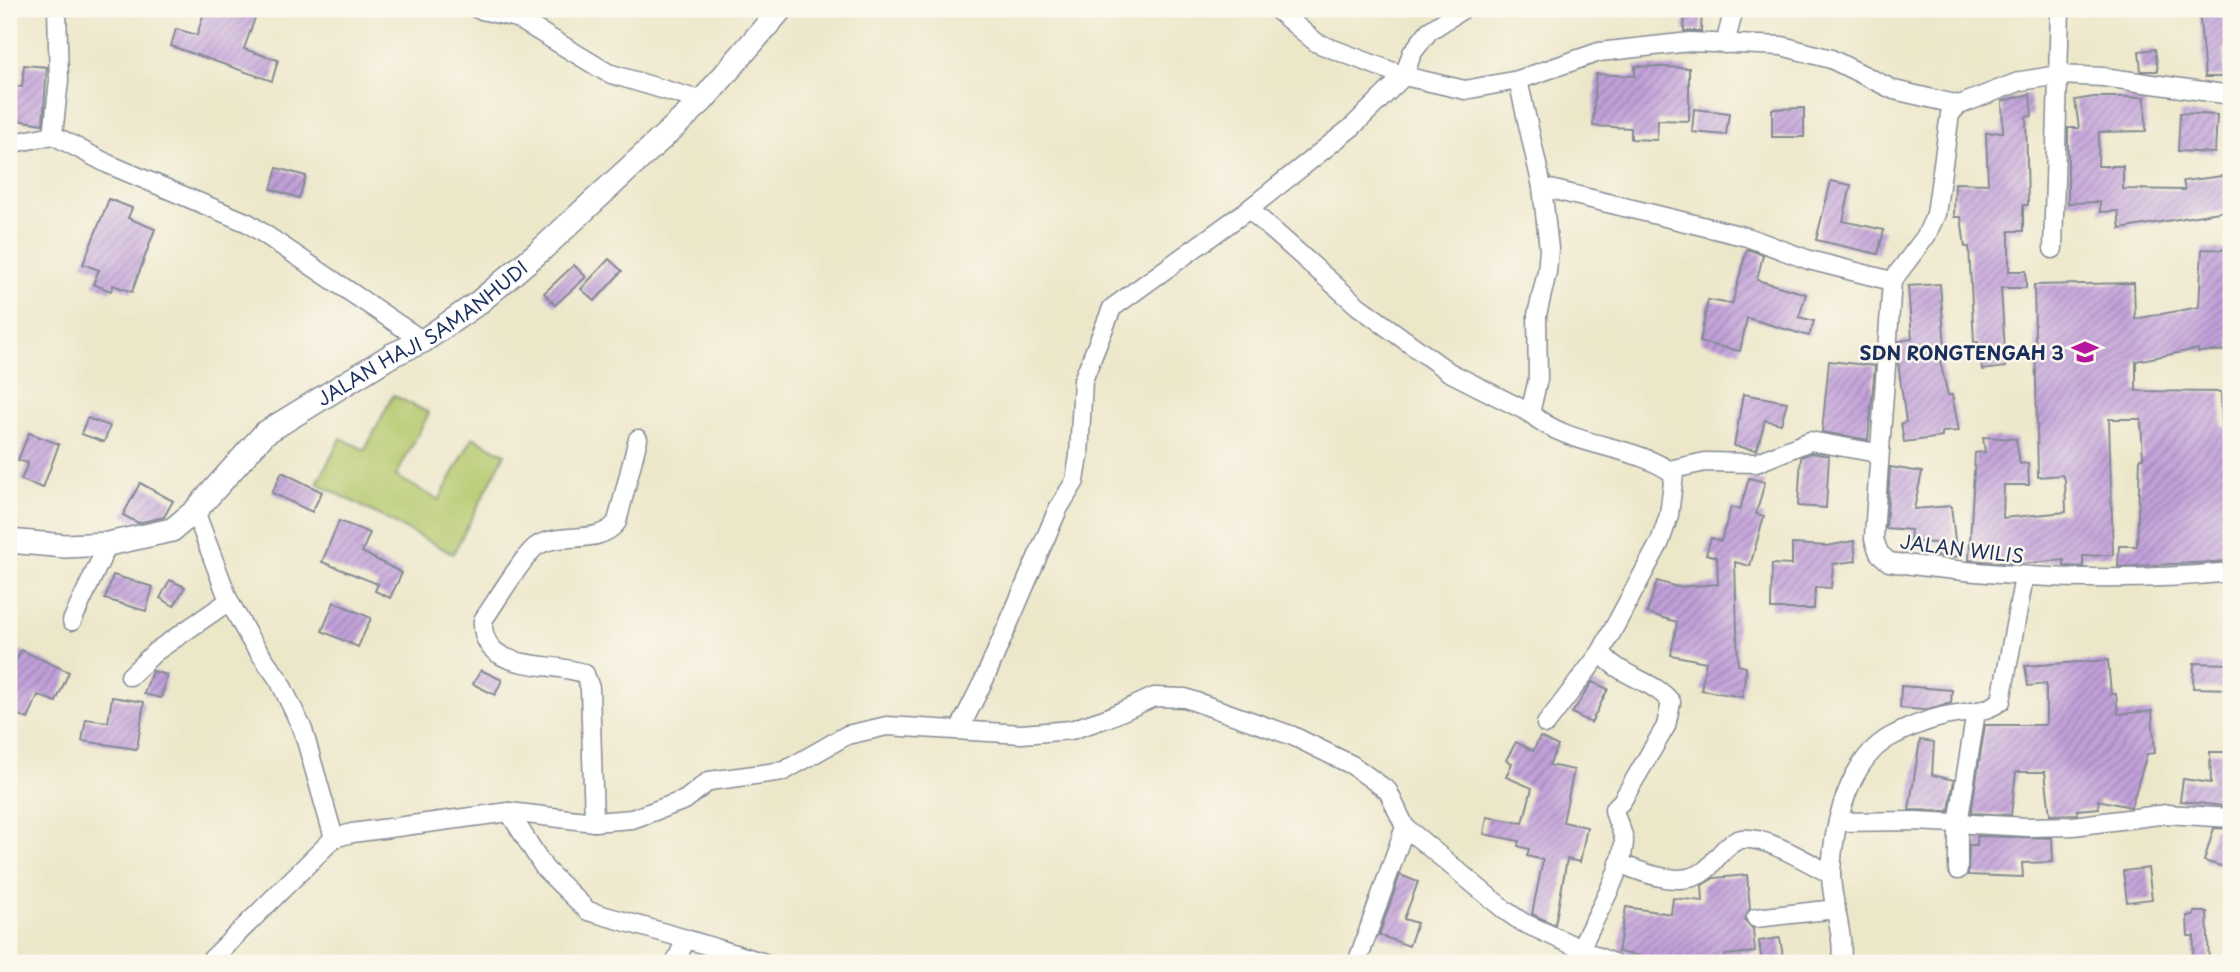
<svg xmlns="http://www.w3.org/2000/svg" width="2240" height="972" font-family="'Playpen Sans',sans-serif">
  <defs>
    <pattern id="building-hatch" width="6" height="6" patternUnits="userSpaceOnUse" patternTransform="scale(1.75)"><rect width="6" height="6" fill="#c1a0d9"/><path d="M-1 1l2-2M0 6l6-6M5 7l2-2" fill="none" stroke="#9c83b3"/></pattern>
  </defs>
  <rect width="100%" height="100%" fill="#fbf7ec"/>
  <filter id="ink" filterUnits="userSpaceOnUse"><feTurbulence type="fractalNoise" baseFrequency=".0143" numOctaves="2"/><feDisplacementMap in="SourceGraphic" scale="14" xChannelSelector="R" yChannelSelector="G"/><feConvolveMatrix kernelMatrix="1 2 1 2 8 2 1 2 1" color-interpolation-filters="sRGB"/></filter>
  <filter id="wash" filterUnits="userSpaceOnUse"><feTurbulence type="fractalNoise" baseFrequency=".00686" numOctaves="4" result="noise"/><feDisplacementMap in="SourceGraphic" scale="28" xChannelSelector="R" yChannelSelector="G"/><feGaussianBlur stdDeviation="1.57" result="paint"/><feColorMatrix in="noise" values="0 0 0 0 0 0 0 0 0 0 0 0 0 0 0 0 0 1.4 0 .05"/><feComposite in="paint" operator="in"/></filter>
  <g filter="url(#wash)">
    <rect width="100%" height="100%" fill="#ede7ca"/>
    <polygon fill="#b3c76b" stroke="#677b64" stroke-width="2" points="393,395 429,413 396,476 439,500 473,437 505,454 453,554 317,483 341,438 365,450"/>
    <g id="blocks">
      <g fill="url(#building-hatch)">
        <polygon points="205,9 258,9 244,49 278,60 272,81 171,46 176,29 197,35"/>
        <polygon points="1685,9 1702,9 1701,31 1684,31"/>
        <polygon points="2199,9 2231,9 2231,49 2224,49 2224,77 2205,77"/>
        <polygon points="2155,49 2158,71 2141,71 2139,51"/>
        <polygon points="24,65 47,67 43,124 9,119 9,86 22,87"/>
        <polygon points="1635,66 1689,68 1689,121 1658,120 1657,140 1631,139 1631,128 1593,126 1596,74 1635,76"/>
        <polygon points="2030,94 2032,116 2026,117 2028,205 2023,205 2023,231 2009,231 2009,271 2026,271 2026,288 2001,288 2006,367 1982,370 1978,342 1974,342 1969,247 1965,247 1961,217 1954,217 1955,183 1988,184 1986,133 2003,132 2002,101"/>
        <polygon points="2094,97 2145,97 2146,131 2099,132 2098,166 2123,166 2123,189 2185,190 2183,181 2231,175 2231,210 2120,229 2118,211 2100,212 2100,202 2068,203 2068,128 2079,128 2075,100"/>
        <polygon points="1804,108 1804,137 1772,137 1772,109"/>
        <polygon points="1694,109 1729,113 1726,135 1692,132"/>
        <polygon points="2180,113 2217,115 2215,153 2178,151"/>
        <polygon points="277,168 306,176 299,198 271,189"/>
        <polygon points="1831,181 1851,185 1843,221 1884,230 1878,254 1816,240"/>
        <polygon points="109,199 132,208 128,218 155,229 132,292 113,285 111,291 93,284 99,270 83,264"/>
        <polygon points="1747,249 1763,255 1757,280 1806,294 1799,317 1814,321 1809,336 1747,318 1740,351 1700,342 1708,300 1732,304"/>
        <polygon points="2202,249 2231,250 2231,350 2198,352 2198,349 2136,361 2136,391 2221,392 2222,426 2227,426 2228,482 2231,482 2231,561 2118,567 2119,546 2137,546 2140,458 2143,458 2141,419 2109,419 2113,555 2083,556 2083,567 2064,566 2064,560 2019,564 1969,560 1975,453 1985,452 1983,437 2016,439 2020,464 2028,463 2029,485 2004,485 2003,518 2066,512 2065,479 2062,475 2038,477 2034,285 2134,283 2135,319 2199,307"/>
        <polygon points="609,259 622,271 595,301 581,289"/>
        <polygon points="574,265 586,277 555,305 544,293"/>
        <polygon points="1940,284 1946,360 1940,361 1948,395 1952,395 1959,431 1942,432 1942,437 1904,442 1901,423 1906,422 1898,363 1899,341 1912,339 1908,286"/>
        <polygon points="1829,361 1875,366 1868,440 1822,432"/>
        <polygon points="1743,394 1787,402 1781,424 1765,420 1757,450 1734,446"/>
        <polygon points="87,418 110,426 104,442 81,434"/>
        <polygon points="29,433 59,444 43,488 21,480 28,463 18,460"/>
        <polygon points="1811,453 1829,456 1826,508 1798,506 1801,457"/>
        <polygon points="1890,467 1922,472 1914,509 1951,506 1957,557 1937,556 1938,543 1910,542 1911,530 1886,528"/>
        <polygon points="282,472 322,492 312,512 272,493"/>
        <polygon points="1749,478 1765,482 1756,514 1764,516 1750,566 1735,562 1738,665 1746,667 1746,671 1742,697 1701,690 1706,662 1671,655 1677,622 1647,613 1657,581 1677,587 1718,584 1717,557 1706,554 1711,538 1721,541 1731,507 1740,510"/>
        <polygon points="140,483 173,501 164,517 138,523 123,515"/>
        <polygon points="339,521 370,533 362,552 402,573 390,598 375,591 378,584 322,562"/>
        <polygon points="1854,541 1856,561 1833,564 1831,588 1815,587 1814,609 1771,609 1772,564 1792,565 1792,544 1827,546"/>
        <polygon points="113,575 153,587 146,611 105,599"/>
        <polygon points="170,580 185,587 174,606 160,598"/>
        <polygon points="334,602 371,618 358,647 322,631"/>
        <polygon points="21,650 69,672 56,702 38,695 28,719 9,711 9,677"/>
        <polygon points="2108,660 2111,694 2116,694 2118,714 2152,711 2155,753 2147,754 2131,807 2098,800 2099,808 2077,810 2077,814 2050,815 2045,772 2016,772 2011,815 1971,813 1985,725 2046,725 2046,684 2028,686 2025,666"/>
        <polygon points="2194,663 2231,664 2231,689 2193,688"/>
        <polygon points="481,670 502,680 495,695 473,684"/>
        <polygon points="152,671 167,675 161,698 144,694"/>
        <polygon points="1592,682 1608,689 1591,723 1572,713"/>
        <polygon points="1901,686 1952,690 1951,703 1923,710 1900,708"/>
        <polygon points="112,697 144,702 137,749 82,741 86,719 108,722"/>
        <polygon points="1540,737 1558,746 1549,765 1574,770 1563,822 1587,827 1580,862 1567,859 1555,925 1532,914 1543,860 1527,856 1529,849 1518,846 1519,841 1484,834 1487,817 1523,823 1532,788 1506,777 1512,763 1506,760 1516,742 1533,751"/>
        <polygon points="1920,740 1934,742 1932,775 1954,780 1949,811 1909,810"/>
        <polygon points="2210,752 2231,752 2231,807 2180,801 2183,779 2211,783"/>
        <polygon points="2214,828 2231,829 2231,869 2204,861"/>
        <polygon points="1977,836 2052,838 2053,862 2022,863 2023,877 1968,875 1969,845 1977,845"/>
        <polygon points="2148,868 2152,899 2127,902 2123,871"/>
        <polygon points="1400,875 1418,882 1404,919 1417,923 1409,946 1379,935"/>
        <polygon points="1747,875 1750,908 1745,920 1753,929 1755,952 1725,955 1726,963 1646,963 1646,957 1618,952 1626,907 1671,914 1673,898 1703,901 1702,885 1714,878"/>
        <polygon points="2194,912 2207,912 2209,963 2193,963 2194,936 2188,936 2187,916 2194,915"/>
        <polygon points="1780,938 1784,963 1762,963 1759,941"/>
      </g>
    </g>
  </g>
  <g filter="url(#ink)">
    <use href="#blocks" fill-opacity="0" stroke="#848b94" stroke-width="2"/>
    <g fill="none" stroke-linecap="round" stroke-linejoin="round">
      <g stroke="#848b94" stroke-width="21">
        <g id="minor">
          <polyline points="477,9 517,18 608,73 702,101"/>
          <polyline points="1276,9 1317,43 1404,76 1465,90 1518,80 1599,52 1690,42 1782,46 1831,59 1894,90 1959,105"/>
          <polyline points="1725,44 1734,9"/>
          <polyline points="1518,80 1542,187 1747,237 1809,260 1892,281"/>
          <path d="M 2231,95 L 2103,77 L 2058,75 L 2021,81 L 1959,105 L 1950,114 L 1936,214 L 1926,236 L 1892,281 L 1875,520 L 1874,539 L 1879,553 L 1889,562 C 2003,578 2116,584 2231,572"/>
          <polyline points="53,135 59,80 57,9"/>
          <polyline points="9,144 53,135 108,164 248,223 423,341"/>
          <path d="M 1542,187 L 1549,249 L 1547,272 L 1537,315 L 1538,379 L 1530,413 C 1571,449 1633,443 1674,474 L 1669,515 L 1660,542 L 1601,652 C 1620,678 1651,678 1671,702 L 1666,726 L 1622,801 L 1614,809 C 1615,820 1623,830 1624,840 C 1624,870 1594,919 1581,947"/>
          <polyline points="1249,209 1358,306 1449,372 1530,413"/>
          <polyline points="2053,249 2060,9"/>
          <polyline points="1669,470 1705,462 1756,463 1810,441 1877,453"/>
          <polyline points="195,511 229,601 250,639 279,680 303,730 334,838"/>
          <polyline points="72,621 108,544"/>
          <polyline points="130,676 155,652 229,601"/>
          <polyline points="1546,724 1601,652"/>
          <polyline points="960,728 985,678 1058,509 1075,481 1079,456 1083,380 1112,308 1249,209 1352,127 1404,76 1412,53 1429,31 1463,9"/>
          <polyline points="509,812 545,869 588,911 686,939"/>
          <path d="M 594,822 L 590,688 L 585,674 C 553,660 480,675 483,620 C 494,605 525,553 537,546 C 561,531 599,546 617,522 L 638,439"/>
          <polyline points="1838,822 1916,821 2028,827 2073,826 2167,814 2231,818"/>
          <path d="M 1619,863 C 1645,874 1688,891 1710,866 C 1718,856 1729,841 1742,839 C 1767,836 1808,863 1831,874"/>
          <polyline points="1958,870 1958,824 1976,712"/>
          <polyline points="1756,918 1836,909"/>
          <polyline points="208,963 334,838 352,833 509,812 594,822 632,819 685,800 709,781 784,771 847,735 887,726 1022,734 1071,730 1107,718 1154,697 1185,698 1293,736 1352,765 1388,791 1405,827 1506,911 1522,922 1612,963"/>
          <polyline points="675,963 686,939 765,963"/>
          <polyline points="1357,963 1405,827"/>
          <path d="M 1841,963 C 1845,933 1831,903 1831,873 C 1833,825 1849,755 1896,734 C 1910,727 1925,721 1941,717 C 1962,711 1983,715 2001,701 L 2024,577"/>
        </g>
      </g>
      <g stroke="#848b94" stroke-width="26">
        <g id="tertiary">
          <path id="s1" d="M 9,541 L 65,546 L 108,544 L 172,530 L 195,511 L 265,433 L 392,355 L 423,341 L 478,303 L 541,250 L 702,101 L 781,9"/>
        </g>
      </g>
      <use href="#minor" stroke="#fff" stroke-width="18"/>
      <use href="#tertiary" stroke="#fff" stroke-width="23"/>
    </g>
  </g>
  <defs>
    <g id="school-bare" transform="scale(2.1)"><path d="M0-5L7-2L0 1L-7-2ZM-4 1L0 2.5L4 1V4Q0 6-4 4Z" fill="#b5179e" stroke="#fbf7ec" stroke-width="2.5" paint-order="stroke"/></g>
  </defs>
  <g fill-rule="evenodd">
    <use href="#school-bare" x="2085" y="352"/>
  </g>
  <g text-anchor="middle" dominant-baseline="central" stroke-width="5" stroke-linejoin="round" paint-order="stroke">
    <g font-size="19" fill="#1b2f5e" stroke="#fbf7ec">
      <text stroke="none"><textPath href="#s1" startOffset="486">JALAN HAJI SAMANHUDI</textPath></text>
      <text transform="translate(1962 548) rotate(7)">JALAN WILIS</text>
    </g>
    <g font-size="19" font-weight="bold" fill="#1b2f5e" stroke="#fbf7ec" text-anchor="end">
      <text x="2064" y="352">SDN RONGTENGAH 3</text>
    </g>
  </g>
  <rect width="2240" height="972" fill="none" stroke="#fbf7ec" stroke-width="35"/>
</svg>
